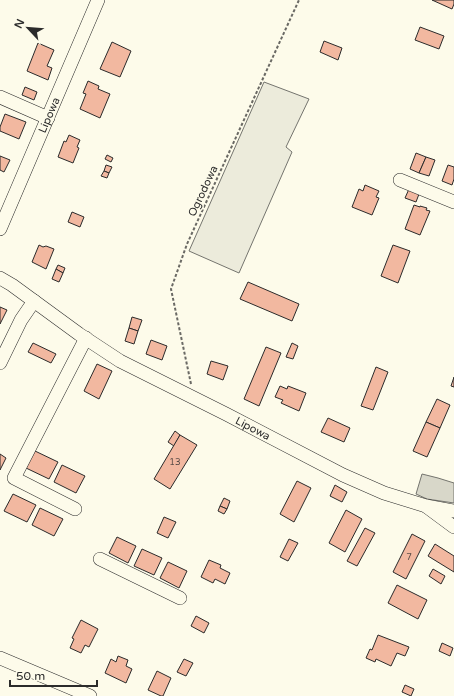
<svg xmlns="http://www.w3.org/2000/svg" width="454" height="696" font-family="'Varela Round',sans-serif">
  <rect width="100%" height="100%" fill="#fdfbea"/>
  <polygon fill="#ecebdb" stroke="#74746e" points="264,82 309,99 286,147 292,152 239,273 189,251"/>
  <polygon fill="#d8d7c9" stroke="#74746e" points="422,474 438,478 454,483 454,503 427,499 416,494"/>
  <g fill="#f2b8a0" stroke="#2b2b2b">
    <polygon points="432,0 454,0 454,4 452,9"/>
    <polygon points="420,27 444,36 439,49 415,40"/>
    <polygon points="324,41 342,48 338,60 320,52"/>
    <polygon points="112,42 131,51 120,77 100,69"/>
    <polygon points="38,43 54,50 47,66 52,68 48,80 27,71"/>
    <polygon points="88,81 99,86 98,89 110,94 100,118 80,109 86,94 83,93"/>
    <polygon points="25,87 37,92 34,100 22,95"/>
    <polygon points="5,114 26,122 19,139 0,131 0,127"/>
    <polygon points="69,135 80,140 77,147 79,148 73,163 58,157 64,141 66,142"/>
    <polygon points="416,153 426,157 419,173 410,169"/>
    <polygon points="107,155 113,158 111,162 105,159"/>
    <polygon points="0,156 10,160 4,172 0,170"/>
    <polygon points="426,157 435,160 429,176 419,173"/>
    <polygon points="106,165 112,167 109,173 104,171"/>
    <polygon points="448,165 454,167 454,179 452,185 442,181"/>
    <polygon points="104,171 109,173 107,178 101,176"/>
    <polygon points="365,185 379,191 376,197 379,198 372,215 352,207 359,189 363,191"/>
    <polygon points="409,189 419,194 416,202 405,198"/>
    <polygon points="414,205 420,207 420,206 427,208 426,210 430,211 420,235 405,229"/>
    <polygon points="72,212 84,217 80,227 68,222"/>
    <polygon points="39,245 43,247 46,246 54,249 46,269 32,262"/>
    <polygon points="393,245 410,251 398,283 381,276"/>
    <polygon points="58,265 65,268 63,273 56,269"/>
    <polygon points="56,269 63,273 59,282 52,279"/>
    <polygon points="248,282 299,304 292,321 240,299"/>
    <polygon points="0,307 7,310 0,324"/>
    <polygon points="132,317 142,320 138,331 129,328"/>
    <polygon points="129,328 138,331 134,344 125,341"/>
    <polygon points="151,340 167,346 162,360 146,354"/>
    <polygon points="33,343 56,354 51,363 28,352"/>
    <polygon points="292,343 298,346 293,359 286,357"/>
    <polygon points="266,347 281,353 259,406 244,399"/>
    <polygon points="211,361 228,366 223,380 207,374"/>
    <polygon points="97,364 112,371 99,399 84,391"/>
    <polygon points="376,367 388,372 373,410 361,406"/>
    <polygon points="454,377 454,387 451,386"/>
    <polygon points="280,386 287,389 288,386 306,393 299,411 281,403 283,400 275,397"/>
    <polygon points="437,399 450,405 440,428 426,422"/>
    <polygon points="328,418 350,428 344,442 321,432"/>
    <polygon points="426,422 440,428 427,457 413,451"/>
    <polygon points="175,431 180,435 174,446 168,442"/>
    <polygon points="180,435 197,445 170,489 154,479"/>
    <polygon points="35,451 58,462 49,479 26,468"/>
    <polygon points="0,454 6,458 0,470"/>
    <polygon points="62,465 85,476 76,493 54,482"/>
    <polygon points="297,481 311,488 294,522 280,514"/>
    <polygon points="335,485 347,492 342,502 330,496"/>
    <polygon points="13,494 36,505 27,522 4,511"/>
    <polygon points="224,498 230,501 227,509 220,506"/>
    <polygon points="220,506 227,509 224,514 218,511"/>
    <polygon points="40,508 63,519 54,536 32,525"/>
    <polygon points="346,510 362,519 345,552 329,543"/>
    <polygon points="164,517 176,522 168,538 157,533"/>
    <polygon points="365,528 375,533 357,566 347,561"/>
    <polygon points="412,534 425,541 406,579 393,572"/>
    <polygon points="117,537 136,546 128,563 109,553"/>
    <polygon points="289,539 298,543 288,561 280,557"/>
    <polygon points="435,544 454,556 454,572 428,556"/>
    <polygon points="142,549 162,558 154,575 134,566"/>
    <polygon points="209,560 221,565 220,568 230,573 225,584 215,579 213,583 201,577"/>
    <polygon points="168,562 187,571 179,588 160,578"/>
    <polygon points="433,569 445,576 441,584 429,576"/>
    <polygon points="397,585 427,600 418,619 388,603"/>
    <polygon points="196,616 209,623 204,633 191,626"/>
    <polygon points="81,620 98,629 89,647 85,645 81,653 70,648 74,639 72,638"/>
    <polygon points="378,635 409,647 405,656 397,653 391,666 376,659 375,662 366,658 370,649 372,650"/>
    <polygon points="442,643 453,648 450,656 439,651"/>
    <polygon points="118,656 128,660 126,666 132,669 126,683 105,673 111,659 116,662"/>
    <polygon points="184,659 193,663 186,676 177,672"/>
    <polygon points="157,671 171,678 163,696 161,696 148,690"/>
    <polygon points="405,685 414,689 411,696 402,692"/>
  </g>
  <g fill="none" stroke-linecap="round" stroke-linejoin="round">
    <g stroke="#2b2b2b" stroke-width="14">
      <g id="minor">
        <polyline points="0,97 48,118"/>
        <polyline points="400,180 454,202"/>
        <path id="s1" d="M 0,229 L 98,0"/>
        <path id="s2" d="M 0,278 L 12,285 L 79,334 L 120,361 L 226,414 L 343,475 L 384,493 L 426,506 L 454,511"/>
        <polyline points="0,363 21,320 34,301"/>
        <polyline points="427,507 454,527"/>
        <polyline points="75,509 14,478 86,338"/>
        <polyline points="100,559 180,598"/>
        <polyline points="0,658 90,696"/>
      </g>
    </g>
    <polyline stroke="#6a6964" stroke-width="2" stroke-dasharray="3 2" stroke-linecap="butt" points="191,384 171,289 187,244 299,0"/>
    <use href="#minor" stroke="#fdfbea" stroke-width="13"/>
  </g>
  <g text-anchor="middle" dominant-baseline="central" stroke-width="3" stroke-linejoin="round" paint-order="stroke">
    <g font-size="9" fill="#5d4e48">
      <text x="175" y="462">13</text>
      <text x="409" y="557">7</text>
    </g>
    <g font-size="11" fill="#2b2b2b" stroke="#fdfbea">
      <text stroke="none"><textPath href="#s1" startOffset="124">Lipowa</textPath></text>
      <text transform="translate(203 191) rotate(-65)">Ogrodowa</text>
      <text stroke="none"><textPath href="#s2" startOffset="295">Lipowa</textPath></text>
    </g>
  </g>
  <g transform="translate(28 28) rotate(296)" stroke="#fdfbea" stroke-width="3" paint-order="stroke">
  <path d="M0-3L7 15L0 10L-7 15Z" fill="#2b2b2b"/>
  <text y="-6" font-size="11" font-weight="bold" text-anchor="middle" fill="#2b2b2b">N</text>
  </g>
  <path d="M10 680v6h87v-6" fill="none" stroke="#2b2b2b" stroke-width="2"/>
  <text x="16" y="680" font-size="12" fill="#2b2b2b" stroke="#fdfbea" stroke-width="3" paint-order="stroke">50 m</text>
</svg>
